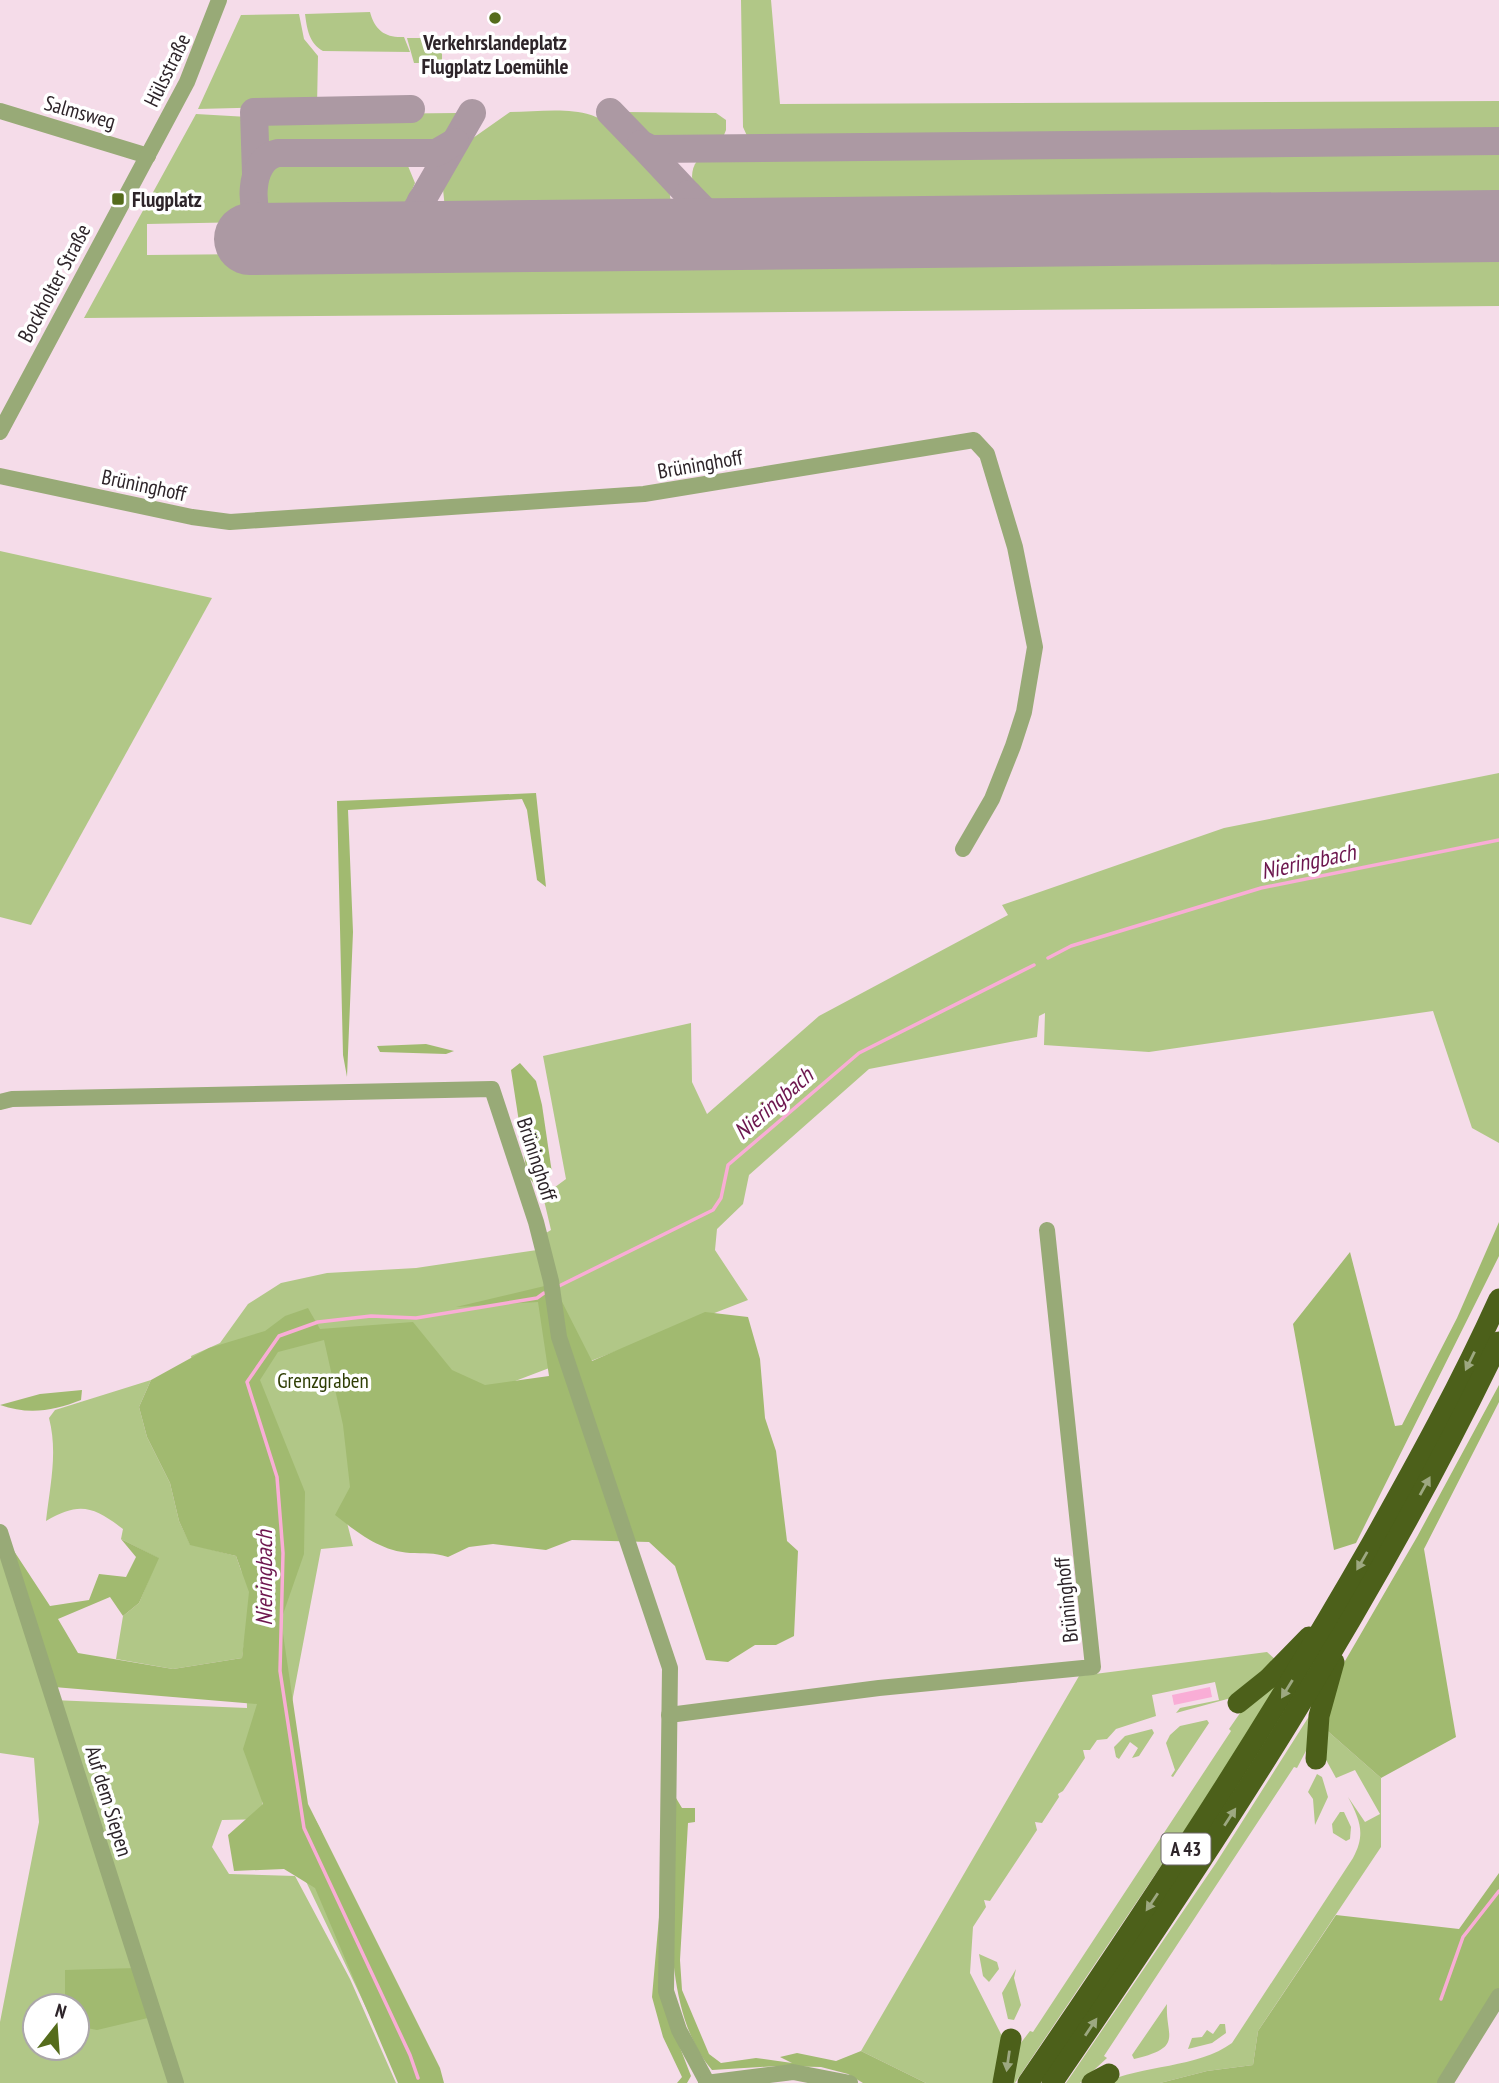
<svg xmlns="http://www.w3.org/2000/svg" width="1499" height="2083" font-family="'PT Sans Narrow',sans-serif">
  <rect width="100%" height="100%" fill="#f5dce9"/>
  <g fill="#b1c787" fill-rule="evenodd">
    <polygon points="741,0 771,0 780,104 1499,101 1499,135 758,142 748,138 743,127"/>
    <path d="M 370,12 C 375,31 386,38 404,37 L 410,52 L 323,51 C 309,43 307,29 305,14 Z"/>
    <polygon points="299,14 304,39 318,56 317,106 198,109 241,15"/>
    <polygon points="407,38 442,38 442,63 414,63"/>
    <path d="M 510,112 C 535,112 566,107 591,115 C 617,123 701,193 659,219 L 462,221 L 445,209 L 443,189 L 473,138 Z"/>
    <polygon points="625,112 716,113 726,120 726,130 722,140 715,142 649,143 621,116"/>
    <polygon points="457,113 443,139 432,146 267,147 261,142 260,120 265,115"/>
    <polygon points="196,114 248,117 250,222 147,224 147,255 1499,243 1499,306 84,318"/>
    <path d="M 1499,146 L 1499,210 L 726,218 C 704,214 682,181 697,161 L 714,155 Z"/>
    <path d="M 391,158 L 408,166 L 415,183 L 402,213 L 395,219 L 285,223 L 277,221 L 263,208 C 261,189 259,172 277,161 Z"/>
    <polygon points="0,551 212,598 31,925 0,917"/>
    <path d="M 1499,773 L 1499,1143 L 1472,1128 L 1433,1011 L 1149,1052 L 1044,1045 L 1045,1013 L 1039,1016 L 1037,1037 L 869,1069 L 749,1175 L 743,1204 L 717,1229 L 715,1250 L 748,1300 L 583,1364 L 565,1362 L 457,1403 L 343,1507 L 353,1546 L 321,1549 L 292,1702 L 304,1799 L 320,1828 L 363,1931 L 402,2083 L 261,1787 L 264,1819 L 222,1820 L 212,1847 L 229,1874 L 295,1876 L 350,1979 L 396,2083 L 0,2083 L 0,2022 L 39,1822 L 34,1758 L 0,1753 L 0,1557 L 52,1700 L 247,1708 L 245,1637 L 242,1658 L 173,1669 L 116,1659 L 123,1616 L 139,1603 L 158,1558 L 121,1539 L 123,1529 C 94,1507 80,1501 46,1521 C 50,1485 58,1453 49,1418 L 55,1410 L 151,1380 L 139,1407 L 147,1437 L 170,1483 L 179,1521 L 190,1544 L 236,1556 L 242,1573 L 191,1356 L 220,1343 L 248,1304 L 281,1283 L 327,1273 L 416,1268 L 544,1249 L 541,1236 L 551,1230 L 543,1196 L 566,1179 L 543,1056 L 691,1023 L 692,1082 L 707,1114 L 819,1016 L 1008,915 L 1002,905 L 1224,828 ZM 35,2006 L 77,2006 L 77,2048 L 35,2048 Z"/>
    <polygon points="1267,1652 1276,1660 1231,1698 1176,1713 1180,1708 1219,1700 1215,1682 1152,1695 1156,1716 1116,1729 1107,1739 1097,1740 1090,1750 1083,1750 1085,1758 1063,1791 1058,1794 1059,1797 1042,1823 1035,1822 1037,1830 990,1901 984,1900 986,1907 973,1927 970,1973 1002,2036 996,2083 926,2083 861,2051 1079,1676"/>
    <polygon points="1287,1669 1216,1784 1021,2074 1015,2083 1009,2083 1020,2044 1030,2031 1033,2032 1231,1731 1229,1729 1247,1703"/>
    <polygon points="1313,1710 1307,1749 1297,1768 1294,1767 1104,2056 1107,2058 1080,2083 1066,2083 1216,1863"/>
    <polygon points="1207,1720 1209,1723 1173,1777 1171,1776 1175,1770 1166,1743 1170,1735 1180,1726"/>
    <path d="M 1323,1727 L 1381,1778 L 1381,1847 L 1258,2031 L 1253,2065 L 1207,2071 L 1160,2083 L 1103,2083 C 1142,2065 1198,2068 1232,2043 L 1353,1858 C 1366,1834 1360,1820 1348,1797 L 1365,1822 L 1380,1814 L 1355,1770 L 1336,1778 L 1325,1758 Z"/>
    <polygon points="1152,1729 1154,1733 1139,1756 1132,1758 1138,1748 1130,1742 1119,1759 1116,1757 1114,1747 1125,1736"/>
    <polygon points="1317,1774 1322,1777 1328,1797 1315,1825 1313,1799 1308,1792"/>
    <polygon points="1340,1812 1344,1812 1351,1827 1350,1839 1346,1841 1333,1833 1332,1824"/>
    <polygon points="979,1954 997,1962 999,1969 989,1982 983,1976"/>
    <polygon points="1016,1969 1014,1978 1021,2005 1014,2020 1008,2019 1002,1993"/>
    <path d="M 1167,2004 C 1165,2036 1185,2047 1134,2059 L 1132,2055 Z"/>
    <polygon points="1220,2024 1225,2024 1226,2033 1212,2043 1188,2049 1192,2038 1202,2037 1207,2030 1213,2034"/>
  </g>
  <g fill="#a1ba70">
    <polygon points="536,793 546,887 537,880 527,810 522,799 348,810 353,932 347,1077 343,1055 337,801"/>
    <polygon points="426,1044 454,1051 446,1054 380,1052 377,1046"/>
    <polygon points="520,1063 536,1081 542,1105 552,1173 540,1193 527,1174 511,1070"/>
    <polygon points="1499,1222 1499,1256 1356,1543 1334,1550 1293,1324 1350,1252 1395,1426 1402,1425 1457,1318"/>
    <path d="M 553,1284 L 592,1361 L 705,1312 L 748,1317 L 760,1359 L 765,1418 L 776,1451 L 787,1541 L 798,1551 L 794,1636 L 776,1645 L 755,1645 L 728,1662 L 706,1660 L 675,1566 L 649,1542 L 572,1540 L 546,1550 L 493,1544 L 469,1547 L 448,1557 C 433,1552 425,1554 410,1553 C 380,1551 357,1532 335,1515 L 350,1487 L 343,1425 L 324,1340 L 278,1352 L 260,1380 L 305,1492 L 304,1554 L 281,1620 L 308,1804 L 440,2068 L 444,2083 L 398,2083 L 315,1888 L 284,1869 L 234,1871 L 228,1835 L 263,1804 L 243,1749 L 257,1704 L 54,1687 L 12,1548 L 50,1606 L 89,1600 L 99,1574 L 126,1577 L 136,1557 L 121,1539 L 159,1558 L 139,1603 L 123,1616 L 110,1597 L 58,1619 L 78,1653 L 173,1669 L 242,1658 L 249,1592 L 236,1556 L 190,1545 L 179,1521 L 170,1483 L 147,1437 L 139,1407 L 151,1380 L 209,1348 L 265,1331 L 285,1316 L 308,1308 L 320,1329 L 413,1322 L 452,1370 L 485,1385 L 549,1376 L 538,1302 L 456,1307 Z"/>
    <polygon points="1499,1385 1499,1402 1424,1549 1456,1737 1381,1778 1323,1727 1334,1680 1417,1537"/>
    <path d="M 82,1390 L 81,1400 C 54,1411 28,1415 0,1405 L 40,1394 Z"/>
    <path d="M 673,1793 L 682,1808 L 695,1808 L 695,1822 L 688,1823 L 680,1960 L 682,1990 L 709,2054 L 721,2063 L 756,2058 L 792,2063 L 780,2057 L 797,2053 L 836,2061 L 861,2051 L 926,2083 L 863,2083 L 848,2074 L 821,2067 L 777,2066 L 712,2070 C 656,2005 673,1874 673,1793 Z"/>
    <polygon points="1499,1873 1499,1992 1440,2083 1160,2083 1207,2071 1253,2065 1258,2031 1336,1915 1459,1929"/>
    <polygon points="662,1883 667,2014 691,2076 687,2083 677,2083 682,2077 663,2037 652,1997"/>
    <polygon points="137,1968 152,2017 97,2030 77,2026 77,2006 65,2006 65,1970"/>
  </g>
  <polygon fill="#f9add6" points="1210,1687 1212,1697 1174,1705 1172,1695"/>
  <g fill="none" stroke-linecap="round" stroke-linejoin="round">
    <g stroke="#f9add6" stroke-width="3.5">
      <polyline points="1048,958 1071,946 1261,888 1499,840"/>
      <polyline points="559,1286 713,1210 721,1198 728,1165 859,1053 1034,965"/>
      <polyline points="1441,1999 1463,1937 1499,1891"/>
      <polyline points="418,2078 410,2055 304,1828 280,1671 283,1553 277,1477 247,1382 279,1336 318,1322 371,1316 416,1318 537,1298 544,1293"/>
    </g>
    <g stroke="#ac99a3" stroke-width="28">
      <polyline points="610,112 641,144 651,149 1499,141"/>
      <path d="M 641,144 L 688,194 C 699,214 689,230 667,233"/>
      <polyline points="256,174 254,112 411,109"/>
      <polyline points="688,194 720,227 735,232"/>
      <path d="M 421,201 C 417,224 430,234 451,236"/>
      <polyline points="387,237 407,226 472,113"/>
      <path d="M 289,239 L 267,234 C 248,216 247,159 278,153 L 436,153 L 455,142"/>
    </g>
    <polyline stroke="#ac99a3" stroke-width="72" points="250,239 1499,226"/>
    <g stroke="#98aa77" stroke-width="16">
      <polyline points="0,111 148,156"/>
      <polyline points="0,432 187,82 219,0"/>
      <polyline points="0,476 192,517 230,522 644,494 974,440 987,454 1015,547 1035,647 1024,712 1013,746 992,799 963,849"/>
      <polyline points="0,1102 12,1099 492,1089 536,1222 551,1281 559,1337 670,1668 666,1991 679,2030 707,2082"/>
      <polyline points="0,1532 176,2083"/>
      <polyline points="669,1715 879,1688 1093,1667 1047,1230"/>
      <polyline points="706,2083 793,2072 850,2083"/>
      <polyline points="1445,2083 1499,1996"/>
    </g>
    <g stroke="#4c601a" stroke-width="21">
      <polyline points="1238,1703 1268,1679 1309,1637"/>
      <polyline points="1316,1759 1319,1716 1334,1662"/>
      <polyline points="1003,2083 1011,2039"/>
      <path d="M 1028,2083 C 1149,1906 1266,1729 1372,1543 C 1417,1463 1461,1383 1499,1299"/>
      <path d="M 1052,2083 C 1215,1845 1374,1603 1499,1342"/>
      <polyline points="1092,2083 1109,2074"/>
    </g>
  </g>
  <defs><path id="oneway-solid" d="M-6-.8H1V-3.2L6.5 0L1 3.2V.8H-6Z" transform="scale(1.75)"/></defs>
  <g fill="#9da881">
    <use href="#oneway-solid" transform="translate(1470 1361) rotate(116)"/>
    <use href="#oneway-solid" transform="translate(1425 1486) rotate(-61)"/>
    <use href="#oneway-solid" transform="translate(1362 1561) rotate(120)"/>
    <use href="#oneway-solid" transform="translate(1287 1689) rotate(122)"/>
    <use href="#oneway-solid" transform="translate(1230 1817) rotate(-57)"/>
    <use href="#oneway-solid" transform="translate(1152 1902) rotate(124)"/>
    <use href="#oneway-solid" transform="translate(1091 2027) rotate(-56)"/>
    <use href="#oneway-solid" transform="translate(1008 2061) rotate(98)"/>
  </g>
  <g fill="#556c1c" stroke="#fff" stroke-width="2.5">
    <circle cx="495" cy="18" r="7"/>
    <rect x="111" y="192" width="14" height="14" rx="3.5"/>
  </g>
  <g text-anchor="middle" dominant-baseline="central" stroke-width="7" stroke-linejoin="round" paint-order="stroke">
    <rect fill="#fff" stroke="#6c6669" stroke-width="2" x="1161.5" y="1833.5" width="49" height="31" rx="5"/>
    <g font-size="19" font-weight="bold" fill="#2d2429">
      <text x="1186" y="1849">A 43</text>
    </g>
    <g font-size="21" font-weight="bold" fill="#2d2429" stroke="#fff">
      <text x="495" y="42">Verkehrslandeplatz<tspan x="495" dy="24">Flugplatz Loemühle</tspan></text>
      <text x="132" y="199" text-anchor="start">Flugplatz</text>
    </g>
    <g font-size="21" fill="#2d2429" stroke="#fff">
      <text transform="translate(167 70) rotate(-64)">Hülsstraße</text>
      <text transform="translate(80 112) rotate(16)">Salmsweg</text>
      <text transform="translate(54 283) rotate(-62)">Bockholter Straße</text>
      <text transform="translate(700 464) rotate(-10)">Brüninghoff</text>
      <text transform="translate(144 485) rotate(12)">Brüninghoff</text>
      <text transform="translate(537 1159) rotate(72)">Brüninghoff</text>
      <text transform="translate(1066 1600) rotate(-96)">Brüninghoff</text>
      <text transform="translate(109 1801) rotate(73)">Auf dem Siepen</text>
    </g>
    <g font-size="21" fill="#2f3e05" stroke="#fff">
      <text x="323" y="1380">Grenzgraben</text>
    </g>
    <g font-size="23" font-style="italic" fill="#6d174f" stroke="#fff">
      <text transform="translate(1308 861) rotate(-12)">Nieringbach</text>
      <text transform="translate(773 1103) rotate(-41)">Nieringbach</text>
      <text transform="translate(263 1578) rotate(-90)">Nieringbach</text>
    </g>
  </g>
  <g transform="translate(56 2027) rotate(17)"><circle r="33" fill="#ffffff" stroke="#aba7a9" stroke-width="2"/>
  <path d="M0-5L12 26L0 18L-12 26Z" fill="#556c1c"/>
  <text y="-10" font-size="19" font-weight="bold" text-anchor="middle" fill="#2d2429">N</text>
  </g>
</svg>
